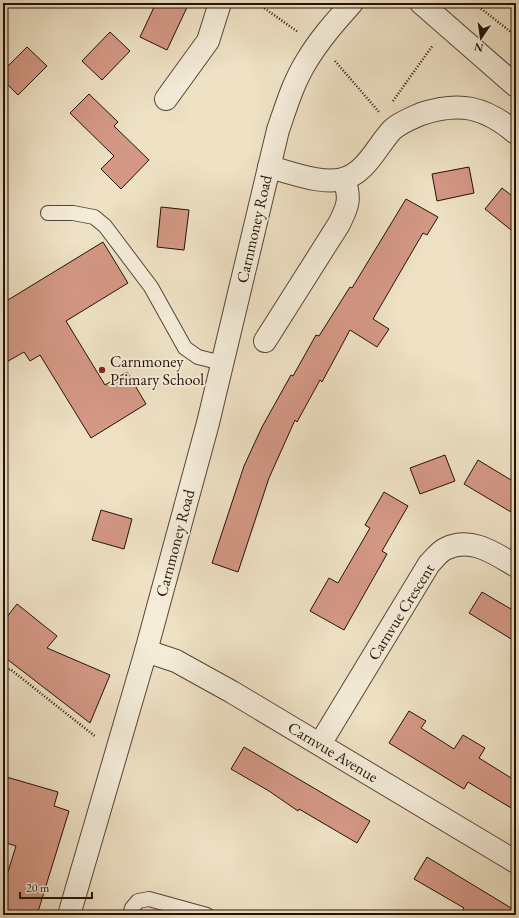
<svg xmlns="http://www.w3.org/2000/svg" width="519" height="918" font-family="'EB Garamond',serif">
  <rect width="100%" height="100%" fill="#eee1c4"/>
  <filter id="stains"><feTurbulence type="fractalNoise" baseFrequency=".005" numOctaves="4"/><feColorMatrix values="0 0 0 0 .2 0 0 0 0 .09 0 0 0 0 .02 0 0 0 .5 -.17"/></filter>
  <radialGradient id="worn" r=".72"><stop offset=".6" stop-color="#630" stop-opacity="0"/><stop offset="1" stop-color="#630" stop-opacity=".3"/></radialGradient>
  <g fill="#d49885" stroke="#251106">
    <polygon points="156,3 189,3 167,50 140,37"/>
    <polygon points="110,32 130,51 102,80 82,61"/>
    <polygon points="27,47 47,66 18,95 3,80 3,71"/>
    <polygon points="89,94 118,122 114,126 149,160 121,189 101,169 114,156 70,113"/>
    <polygon points="469,167 474,193 437,201 432,174"/>
    <polygon points="502,188 516,199 516,234 485,209"/>
    <polygon points="406,199 438,217 427,235 423,233 373,319 389,329 377,347 350,330 322,382 320,380 297,422 295,420 269,478 238,572 212,563 244,466 262,427 291,375 293,376 316,335 319,336 350,287 352,288"/>
    <polygon points="161,207 189,210 184,250 157,247"/>
    <polygon points="103,242 128,283 66,321 105,385 127,372 146,404 91,438 40,355 30,361 24,352 3,364 3,303"/>
    <polygon points="445,455 455,481 420,494 410,468"/>
    <polygon points="478,460 516,483 516,515 464,484"/>
    <polygon points="384,492 408,506 382,551 387,554 344,630 310,611 329,578 338,583 370,528 365,525"/>
    <polygon points="101,510 132,519 124,549 92,540"/>
    <polygon points="482,592 516,612 516,642 469,613"/>
    <polygon points="17,604 57,636 47,648 110,675 90,723 3,656 3,622"/>
    <polygon points="409,711 426,721 421,728 454,749 463,735 485,748 479,758 516,781 516,811 468,782 464,789 389,743"/>
    <polygon points="244,747 370,821 357,843 299,809 298,811 269,791 231,769"/>
    <polygon points="3,776 58,792 54,806 69,811 37,915 7,915 8,910 3,908 3,888 16,846 3,842"/>
    <polygon points="427,857 516,911 516,915 460,915 464,908 414,879"/>
  </g>
  <g fill="none" stroke-linecap="round" stroke-linejoin="round">
    <g stroke="#574536" stroke-width="16">
      <g id="service">
        <polyline points="48,213 73,213 94,217 105,226 151,287 185,348 198,357 222,363"/>
        <polyline points="130,915 132,908 138,901 149,899 207,915"/>
      </g>
    </g>
    <g stroke="#574536" stroke-width="24">
      <g id="minor">
        <polyline points="166,99 208,41 220,3"/>
        <path d="M 269,167 C 290,172 322,185 343,179 C 366,173 377,146 392,130 C 399,123 412,118 421,114 C 460,101 485,107 516,133"/>
        <path d="M 265,341 L 339,224 C 348,206 351,199 344,179"/>
        <polyline points="146,651 176,661 232,692 516,862"/>
        <path d="M 320,744 L 429,564 C 434,559 439,552 445,549 C 471,536 494,553 516,566"/>
      </g>
    </g>
    <g stroke="#574536" stroke-width="24">
      <g id="tertiary">
        <polyline points="421,3 516,86"/>
        <path d="M 69,915 L 146,651 L 208,423 L 278,130 C 286,107 293,83 306,62 C 319,40 335,22 352,3"/>
      </g>
    </g>
    <g stroke="#251106" stroke-width="2.5" stroke-dasharray="1 2" stroke-linecap="butt">
      <polyline points="257,3 298,32"/>
      <polyline points="474,3 516,36"/>
      <polyline points="335,61 379,112"/>
      <polyline points="393,101 433,45"/>
      <polyline points="3,671 10,669 96,737"/>
    </g>
    <use href="#service" stroke="#f4ecd9" stroke-width="14"/>
    <use href="#minor" stroke="#f4ecd9" stroke-width="22"/>
    <use href="#tertiary" stroke="#f4ecd9" stroke-width="22"/>
  </g>
  <circle fill="#8f2418" stroke="#f4ecd9" stroke-width="1.5" cx="102" cy="370" r="4"/>
  <g text-anchor="middle" dominant-baseline="central" stroke-width="4" stroke-linejoin="round" paint-order="stroke">
    <g font-size="16" fill="#251106" stroke="#f4ecd9">
      <text transform="translate(254 229) rotate(-77)">Carnmoney Road</text>
      <text transform="translate(175 543) rotate(-75)">Carnmoney Road</text>
      <text transform="translate(401 612) rotate(-58)">Carnvue Crescent</text>
      <text transform="translate(333 752) rotate(31)">Carnvue Avenue</text>
    </g>
    <g font-size="16" fill="#251106" stroke="#f4ecd9" text-anchor="start">
      <text x="110" y="361">Carnmoney<tspan x="110" dy="18">Primary School</tspan></text>
    </g>
  </g>
  <rect width="519" height="918" fill="none" stroke="#eee1c4" stroke-width="16"/>
  <rect x="4" y="4" width="511" height="910" fill="none" stroke="#251106" stroke-width="2"/>
  <rect x="8" y="8" width="503" height="902" fill="none" stroke="#251106"/>
  <g transform="translate(481 38) rotate(193)" stroke="#f4ecd9" stroke-width="3" paint-order="stroke">
  <path d="M0-3L7 15L0 10L-7 15Z" fill="#251106"/>
  <text y="-6" font-size="11" font-weight="bold" text-anchor="middle" fill="#251106">N</text>
  </g>
  <path d="M20 892v6h72v-6" fill="none" stroke="#251106" stroke-width="2"/>
  <text x="26" y="892" font-size="12" fill="#251106" stroke="#f4ecd9" stroke-width="3" paint-order="stroke">20 m</text>
  <rect width="100%" height="100%" filter="url(#stains)"/>
  <rect width="100%" height="100%" fill="url(#worn)"/>
</svg>
